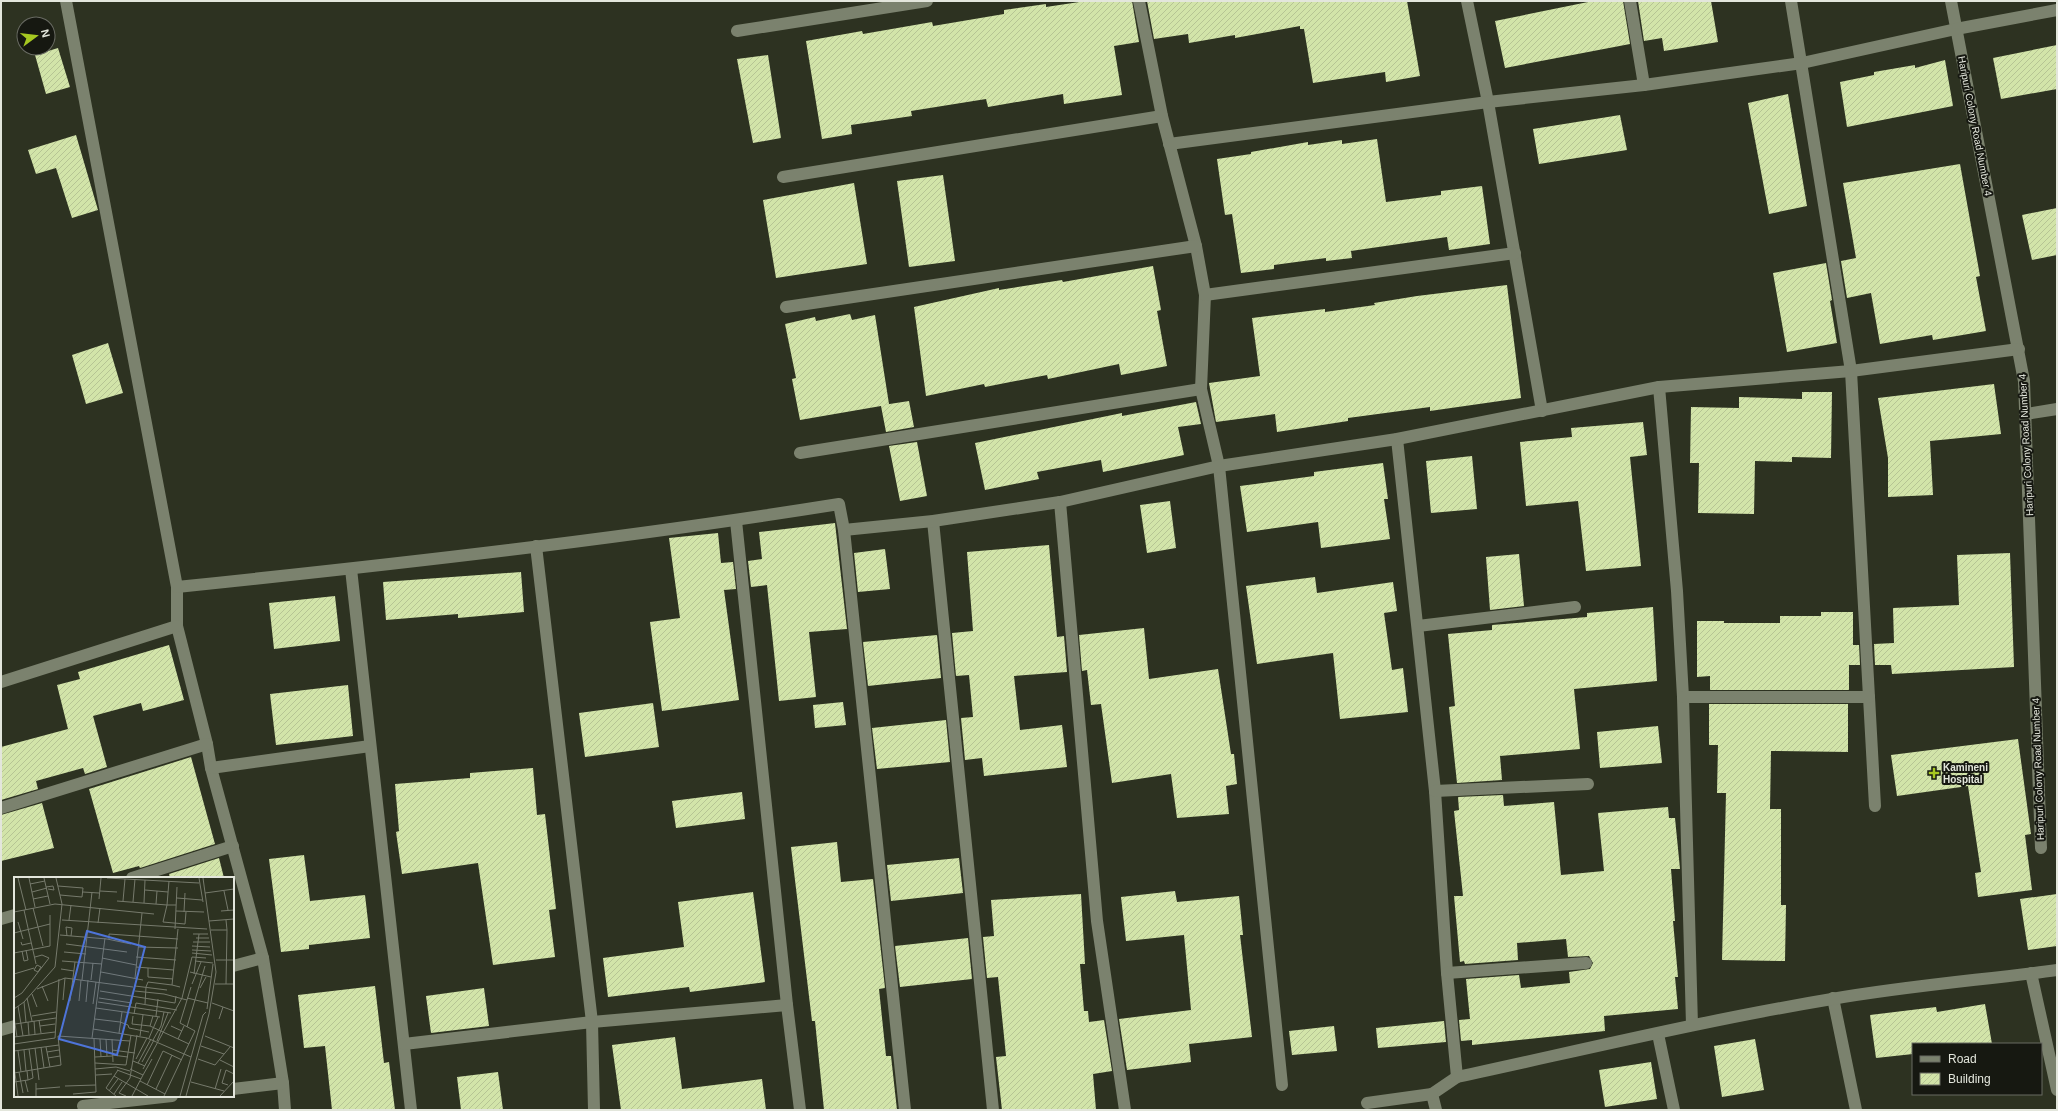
<svg xmlns="http://www.w3.org/2000/svg" width="2058" height="1111" font-family="Helvetica,sans-serif">
  <defs>
    <pattern id="building-hatch" width="6" height="6" patternUnits="userSpaceOnUse"><rect width="6" height="6" fill="#d2e4a9"/><path d="M-1 1l2-2M0 6l6-6M5 7l2-2" fill="none" stroke="#b6c494"/></pattern>
  </defs>
  <rect width="100%" height="100%" fill="#2d3221"/>
  <g fill="url(#building-hatch)">
    <polygon points="1086,1 1132,1 1139,42 1114,46 1122,95 1064,104 1063,94 988,107 986,99 911,111 912,116 851,125 852,134 822,139 806,41 862,31 863,34 932,22 933,26 1004,14 1004,10 1046,4 1046,7"/>
    <polygon points="1147,1 1407,1 1420,76 1386,82 1385,72 1313,83 1304,29 1300,29 1300,26 1235,38 1235,35 1189,43 1188,34 1154,39"/>
    <polygon points="1593,1 1623,1 1630,44 1505,68 1495,21"/>
    <polygon points="1638,1 1711,1 1718,42 1664,51 1662,38 1644,41"/>
    <polygon points="2057,45 2057,89 2001,99 1993,58"/>
    <polygon points="58,48 70,87 46,94 35,55"/>
    <polygon points="768,55 781,138 753,143 737,59"/>
    <polygon points="1945,60 1953,106 1847,127 1840,82 1874,75 1874,72 1915,65 1915,68"/>
    <polygon points="1788,94 1807,206 1769,214 1748,103"/>
    <polygon points="1620,115 1627,150 1539,164 1533,129"/>
    <polygon points="76,135 98,210 72,218 56,168 36,174 28,150"/>
    <polygon points="1377,139 1386,202 1441,195 1441,191 1482,186 1490,244 1449,250 1447,237 1351,251 1352,258 1326,261 1326,258 1274,265 1274,269 1241,273 1232,214 1225,215 1217,159 1251,154 1251,152 1308,142 1308,145 1342,140 1342,144"/>
    <polygon points="1960,164 1980,276 1976,277 1986,331 1933,340 1932,335 1880,344 1871,293 1847,298 1841,261 1856,258 1843,183"/>
    <polygon points="943,175 955,261 909,267 897,181"/>
    <polygon points="854,183 867,264 776,278 763,200"/>
    <polygon points="2057,208 2057,255 2032,260 2022,215"/>
    <polygon points="1826,263 1832,300 1830,301 1837,343 1787,352 1773,273"/>
    <polygon points="1153,266 1161,310 1157,311 1167,366 1121,375 1119,364 1048,379 1047,375 985,387 984,384 926,396 914,307 999,288 999,290 1062,280 1063,282"/>
    <polygon points="1507,285 1521,398 1430,411 1430,407 1348,418 1348,421 1277,432 1275,414 1216,422 1209,383 1260,376 1252,318 1325,309 1325,312 1375,305 1374,303 1417,296"/>
    <polygon points="850,314 852,320 875,315 889,404 883,405 909,401 914,427 886,432 881,406 800,420 792,379 796,378 785,324 815,317 816,321"/>
    <polygon points="108,343 123,393 86,404 72,355"/>
    <polygon points="1994,384 2001,434 1930,441 1933,495 1888,497 1888,458 1878,398"/>
    <polygon points="1802,392 1832,392 1831,458 1792,457 1792,462 1755,461 1754,514 1698,513 1699,463 1690,463 1691,407 1739,408 1739,397 1802,399"/>
    <polygon points="1196,402 1201,424 1178,427 1184,455 1103,472 1101,460 1037,472 1039,479 985,490 975,443 1122,413 1122,416"/>
    <polygon points="1643,422 1647,455 1630,457 1641,566 1586,571 1578,501 1526,506 1520,442 1572,437 1571,428"/>
    <polygon points="917,442 927,496 900,501 889,446"/>
    <polygon points="1472,456 1477,509 1431,513 1426,461"/>
    <polygon points="1383,463 1388,499 1384,499 1390,539 1321,548 1318,522 1247,532 1240,486 1314,476 1314,472"/>
    <polygon points="1170,501 1176,548 1147,553 1140,505"/>
    <polygon points="835,523 847,629 809,632 816,697 779,701 767,585 751,587 748,561 762,559 759,532"/>
    <polygon points="718,533 721,563 733,562 736,589 724,590 739,700 662,711 650,622 680,618 669,538"/>
    <polygon points="1049,545 1057,637 1064,636 1067,672 1014,676 1020,730 1062,725 1067,767 984,776 982,758 965,760 961,718 973,717 969,675 956,676 952,633 973,631 967,552"/>
    <polygon points="885,549 890,589 858,592 854,553"/>
    <polygon points="2010,553 2014,667 1892,674 1891,665 1875,665 1874,644 1894,643 1893,608 1959,605 1957,555"/>
    <polygon points="1519,554 1524,606 1490,610 1486,557"/>
    <polygon points="521,572 524,612 458,618 458,614 386,620 383,582"/>
    <polygon points="1315,577 1317,593 1393,582 1397,611 1384,613 1392,670 1403,668 1408,712 1340,719 1333,653 1257,664 1246,586"/>
    <polygon points="335,596 340,641 274,649 269,603"/>
    <polygon points="1653,607 1657,681 1574,689 1580,749 1500,756 1502,780 1457,783 1449,707 1455,706 1448,634 1492,630 1492,625 1587,617 1587,613"/>
    <polygon points="1821,612 1853,612 1853,645 1859,645 1860,665 1849,665 1849,690 1710,690 1710,676 1697,677 1697,621 1724,621 1724,623 1780,623 1780,616 1821,616"/>
    <polygon points="1144,628 1149,679 1218,669 1231,754 1234,754 1237,784 1226,786 1229,814 1177,818 1171,774 1112,783 1101,704 1091,705 1087,670 1082,671 1079,635"/>
    <polygon points="937,635 941,678 868,686 863,642"/>
    <polygon points="169,645 184,700 143,711 141,703 93,716 107,767 85,774 83,768 36,781 38,789 1,800 1,747 68,729 57,685 80,679 78,672"/>
    <polygon points="348,685 353,736 276,745 270,694"/>
    <polygon points="843,702 846,725 815,728 813,705"/>
    <polygon points="653,703 659,747 585,757 579,713"/>
    <polygon points="1709,704 1848,704 1848,752 1771,751 1770,809 1781,809 1781,905 1786,905 1785,961 1722,960 1726,793 1717,793 1718,745 1709,745"/>
    <polygon points="946,720 950,762 877,769 872,728"/>
    <polygon points="1658,726 1662,763 1600,768 1597,732"/>
    <polygon points="2018,739 2031,834 2025,835 2032,890 1978,897 1975,873 1981,872 1968,786 1897,796 1891,755"/>
    <polygon points="191,757 215,844 140,868 139,866 113,873 89,789"/>
    <polygon points="533,768 537,815 545,814 556,909 549,910 555,957 493,965 478,863 402,874 396,832 399,831 395,784 470,778 470,773"/>
    <polygon points="742,792 745,819 676,828 672,801"/>
    <polygon points="1503,795 1504,806 1554,802 1561,875 1604,871 1598,813 1668,807 1669,818 1675,818 1680,869 1671,869 1675,921 1673,921 1678,977 1675,977 1678,1009 1604,1016 1605,1031 1472,1045 1472,1040 1461,1041 1459,1020 1470,1019 1466,979 1519,975 1521,988 1570,983 1569,972 1590,969 1593,963 1589,956 1568,957 1566,939 1517,943 1518,960 1465,964 1464,961 1460,962 1454,896 1463,896 1454,811 1459,810 1458,797"/>
    <polygon points="42,803 54,848 1,861 1,815"/>
    <polygon points="837,842 841,882 873,879 885,988 879,989 886,1056 891,1056 897,1110 824,1110 815,1021 812,1021 791,847"/>
    <polygon points="304,855 310,901 365,895 370,938 309,945 309,949 281,952 269,859"/>
    <polygon points="219,858 224,878 170,878 169,874"/>
    <polygon points="959,858 963,893 891,901 887,865"/>
    <polygon points="1175,891 1177,902 1239,896 1243,935 1240,935 1252,1037 1189,1044 1191,1062 1127,1070 1119,1019 1191,1010 1184,935 1126,941 1121,897"/>
    <polygon points="753,892 765,982 690,992 689,987 608,997 603,958 684,947 678,902"/>
    <polygon points="1081,894 1085,964 1080,964 1084,1011 1088,1011 1089,1022 1104,1020 1112,1071 1093,1074 1096,1110 1002,1110 996,1057 1006,1056 998,977 987,978 983,937 994,936 991,900"/>
    <polygon points="2057,894 2057,946 2028,950 2020,899"/>
    <polygon points="968,938 972,979 900,987 895,946"/>
    <polygon points="375,986 384,1063 389,1062 395,1110 332,1110 325,1046 304,1048 298,995"/>
    <polygon points="484,988 489,1026 431,1033 426,996"/>
    <polygon points="1985,1004 1992,1044 1913,1044 1913,1054 1876,1058 1870,1015 1936,1007 1937,1012"/>
    <polygon points="1444,1021 1446,1042 1378,1048 1376,1028"/>
    <polygon points="1334,1026 1337,1051 1292,1055 1289,1031"/>
    <polygon points="675,1037 682,1089 762,1079 766,1110 621,1110 612,1045"/>
    <polygon points="1755,1039 1764,1090 1722,1097 1714,1046"/>
    <polygon points="1651,1062 1657,1099 1605,1107 1599,1070"/>
    <polygon points="498,1072 503,1110 461,1110 457,1077"/>
  </g>
  <g fill="none" stroke-linecap="round" stroke-linejoin="round">
    <g stroke="#7b826e" stroke-width="12">
      <polyline points="66,1 177,587 177,626 207,744 211,768 263,958 283,1083 285,1110"/>
      <polyline points="1139,1 1162,116 1196,246 1205,295 1201,389 1219,466 1282,1085"/>
      <polyline points="1467,1 1488,102 1542,411"/>
      <polyline points="1630,1 1644,85"/>
      <polyline points="1791,1 1851,371 1875,806"/>
      <polyline points="1951,1 2024,381 2041,848"/>
      <polyline points="737,31 927,1"/>
      <polyline points="1169,144 1488,102 1644,85 1802,63 1956,29 2057,10"/>
      <polyline points="783,177 1162,116"/>
      <polyline points="1205,295 1515,253"/>
      <polyline points="786,307 1196,246"/>
      <polyline points="1659,387 1677,591 1683,697 1692,1025"/>
      <polyline points="2026,414 2057,409"/>
      <polyline points="1397,439 1435,791 1447,973 1457,1077 1432,1094 1436,1110"/>
      <polyline points="800,453 1201,389"/>
      <polyline points="1060,502 1097,921 1125,1110"/>
      <polyline points="736,521 787,1005 800,1110"/>
      <polyline points="933,521 993,1110"/>
      <polyline points="844,530 933,521 1060,502 1219,466 1397,439 1659,387 1851,371 2019,349"/>
      <polyline points="536,546 592,1022 594,1110"/>
      <polyline points="351,569 411,1110"/>
      <path d="M 177,587 C 398,564 620,539 839,504 L 844,530 L 905,1110"/>
      <polyline points="1418,626 1575,607"/>
      <polyline points="1,682 177,626"/>
      <polyline points="1683,697 1869,697"/>
      <polyline points="211,768 370,746"/>
      <polyline points="1435,791 1588,784"/>
      <polyline points="1,808 207,744"/>
      <polyline points="132,878 233,846"/>
      <polyline points="1,919 15,915"/>
      <polyline points="233,966 263,958"/>
      <polyline points="1447,973 1586,963"/>
      <polyline points="2031,973 2057,1090"/>
      <polyline points="1833,998 1856,1110"/>
      <polyline points="1,1030 15,1026"/>
      <polyline points="1658,1034 1674,1110"/>
      <polyline points="404,1044 592,1022 787,1005"/>
      <path d="M 1457,1077 C 1582,1050 1706,1020 1832,999 C 1906,986 1982,980 2057,970"/>
      <polyline points="233,1089 283,1083"/>
      <polyline points="1367,1103 1432,1094"/>
      <polyline points="83,1106 172,1096"/>
    </g>
  </g>
  <path fill="#a6c821" stroke="#161811" stroke-width="1.5" d="M1932 767h4v4h4v4h-4v4h-4v-4h-4v-4h4z"/>
  <g text-anchor="middle" dominant-baseline="central" stroke-width="4" stroke-linejoin="round" paint-order="stroke">
    <g font-size="10" fill="#e3e6dc" stroke="#161811">
      <text transform="translate(1975 126) rotate(79)">Haripuri Colony Road Number 4</text>
      <text transform="translate(2026 445) rotate(-93)">Haripuri Colony Road Number 4</text>
      <text transform="translate(2038 769) rotate(-92)">Haripuri Colony Road Number 4</text>
    </g>
    <g font-size="10" font-weight="bold" fill="#e3e6dc" stroke="#161811" text-anchor="start">
      <text x="1943" y="767">Kamineni<tspan x="1943" dy="12">Hospital</tspan></text>
    </g>
  </g>
  <g transform="translate(14 877)">
    <rect width="220" height="220" fill="#2d3221"/>
    <path fill="none" stroke="#767a6c" stroke-width="1" d="M 4,1 L 12,33M 15,1 L 21,30M 30,1 L 36,27M 93,1 L 185,6M 185,1 L 189,25M 16,7 L 31,4M 44,9 L 69,11 L 68,20 L 46,18M 32,10 L 39,9 L 40,13 L 34,12M 131,13 L 154,15M 86,14 L 103,15M 210,14 L 214,33M 18,15 L 33,11M 69,15 L 85,16M 191,16 L 220,12M 163,21 L 188,23M 19,22 L 34,19M 85,22 L 87,1M 103,24 L 153,28 L 155,4M 109,24 L 111,2M 119,25 L 121,2M 130,26 L 131,3M 142,27 L 143,14M 162,28 L 153,28 L 149,45 L 171,47 L 172,35M 19,31 L 29,69M 10,33 L 22,87M 162,34 L 190,35M 207,34 L 220,33M 0,35 L 41,27 L 140,37M 170,35 L 171,16M 48,43 L 193,52M 55,43 L 57,28M 195,44 L 220,42M 4,45 L 9,62M 84,46 L 86,31M 161,52 L 163,10M 164,52 L 158,108 L 166,110M 197,53 L 213,53 L 212,43M 0,56 L 36,47M 179,57 L 194,57M 46,58 L 93,62 L 117,67M 53,59 L 52,50 L 58,51 L 57,59M 182,61 L 195,61M 95,62 L 95,57 L 164,62M 7,65 L 8,68 L 17,66M 179,65 L 196,65M 52,67 L 113,75M 178,69 L 196,70M 124,70 L 164,71M 178,73 L 197,74M 8,74 L 10,84 L 14,83 L 12,73M 50,75 L 72,77M 0,76 L 36,69 L 36,38M 178,76 L 198,78M 122,80 L 162,83M 88,81 L 122,88M 202,83 L 220,83M 48,84 L 88,87M 181,84 L 199,86M 27,90 L 24,95 L 20,93 L 23,88 L 27,90 L 28,91M 122,90 L 160,93M 134,91 L 134,100 L 159,102M 47,92 L 60,94M 87,95 L 129,103M 176,95 L 197,100M 0,97 L 20,91M 180,97 L 185,57M 121,101 L 128,36M 68,103 L 78,15M 77,103 L 79,86M 178,107 L 187,85M 201,107 L 220,107M 212,107 L 213,53M 28,109 L 34,124M 121,109 L 153,113M 132,110 L 134,105 L 158,108M 177,110 L 166,146 L 181,154M 186,111 L 192,100M 23,112 L 51,101 L 119,110M 86,114 L 161,126 L 162,119M 121,114 L 150,117 L 173,123M 18,117 L 23,130M 0,121 L 8,116 L 35,81 L 28,78 L 21,80M 13,121 L 18,144M 85,121 L 118,126M 173,121 L 194,126M 49,123 L 51,101M 56,124 L 61,85M 65,124 L 67,103M 10,125 L 12,145M 72,125 L 74,103M 84,125 L 157,136M 198,126 L 220,134M 79,127 L 82,105M 131,127 L 132,110M 4,129 L 9,159M 82,131 L 146,140M 0,132 L 10,125 L 41,90 L 48,27 L 42,1M 193,132 L 199,87M 120,137 L 122,126 L 163,133M 18,139 L 42,135M 119,139 L 118,147 L 136,149 L 139,139M 142,139 L 144,122M 0,140 L 3,160M 81,142 L 106,145 L 114,148 L 115,151 L 135,155M 205,142 L 209,130M 25,143 L 27,156M 20,144 L 21,157M 14,145 L 15,158M 1,147 L 42,141M 26,149 L 41,147M 136,149 L 175,167M 157,149 L 168,154M 173,150 L 191,89M 79,152 L 133,161 L 177,180M 105,156 L 108,135M 126,159 L 129,138M 191,159 L 220,171M 0,160 L 41,155M 41,161 L 45,102M 78,161 L 91,61M 135,161 L 144,140M 86,162 L 87,180M 92,162 L 93,179M 98,162 L 99,185M 164,162 L 170,149M 139,163 L 147,149 L 150,135M 143,164 L 154,136M 0,167 L 41,161M 187,169 L 210,177M 27,170 L 30,191M 32,170 L 36,190M 21,171 L 25,203M 10,173 L 12,194M 98,173 L 121,176M 0,174 L 45,168M 4,174 L 7,195M 33,175 L 45,173M 98,178 L 114,180M 81,180 L 98,179M 34,181 L 46,179M 122,182 L 133,161M 184,182 L 201,188 L 216,170M 206,183 L 220,190M 119,184 L 131,189M 128,185 L 140,163M 81,186 L 112,188 L 117,158M 124,186 L 137,162M 0,189 L 4,219M 81,192 L 102,190 L 116,194M 116,192 L 129,198 L 118,219M 129,192 L 168,121 L 178,80 L 192,81M 103,193 L 127,202M 5,195 L 9,216M 0,196 L 47,188 L 44,159 L 116,164M 82,198 L 98,197M 129,198 L 138,182M 100,199 L 134,219M 11,203 L 14,215M 14,203 L 19,201 L 15,172M 126,204 L 151,217M 0,205 L 14,203 L 13,194M 177,205 L 210,214M 22,206 L 22,219M 133,208 L 149,174 L 168,183M 214,208 L 208,206 L 212,193 L 220,197M 51,209 L 82,208M 22,212 L 46,210M 142,212 L 158,178M 201,212 L 207,192M 95,214 L 104,202M 59,217 L 82,215 L 80,162M 100,217 L 108,205M 102,219 L 92,211 L 104,193M 112,219 L 105,216 L 116,201 L 123,158M 150,219 L 181,154M 166,219 L 189,138 L 192,135M 172,219 L 195,137 L 202,95 L 189,1M 206,219 L 220,204"/>
    <path fill="#4e74d9" fill-opacity="0.15" stroke="#4e74d9" stroke-width="2" d="M 73,54 L 131,70 L 103,178 L 45,162 Z"/>
    <rect width="220" height="220" fill="none" stroke="#e3e6dc" stroke-width="2"/>
  </g>
  <rect width="2058" height="1111" fill="none" stroke="#e3e6dc" stroke-width="4"/>
  <rect x="1912" y="1043" width="130" height="52" fill="#161811" stroke="#686a62"/>
  <rect x="1920" y="1056" width="20" height="6" fill="#7b826e" stroke="#686a62"/>
  <text x="1948" y="1063" font-size="12" fill="#e3e6dc">Road</text>
  <rect x="1920" y="1073" width="20" height="12" fill="url(#building-hatch)" stroke="#686a62"/>
  <text x="1948" y="1083" font-size="12" fill="#e3e6dc">Building</text>
  <g transform="translate(36 36) rotate(75)"><circle r="19" fill="#161811" stroke="#686a62"/>
  <path d="M0-3L7 15L0 10L-7 15Z" fill="#a6c821"/>
  <text y="-6" font-size="11" font-weight="bold" text-anchor="middle" fill="#e3e6dc">N</text>
  </g>
</svg>
